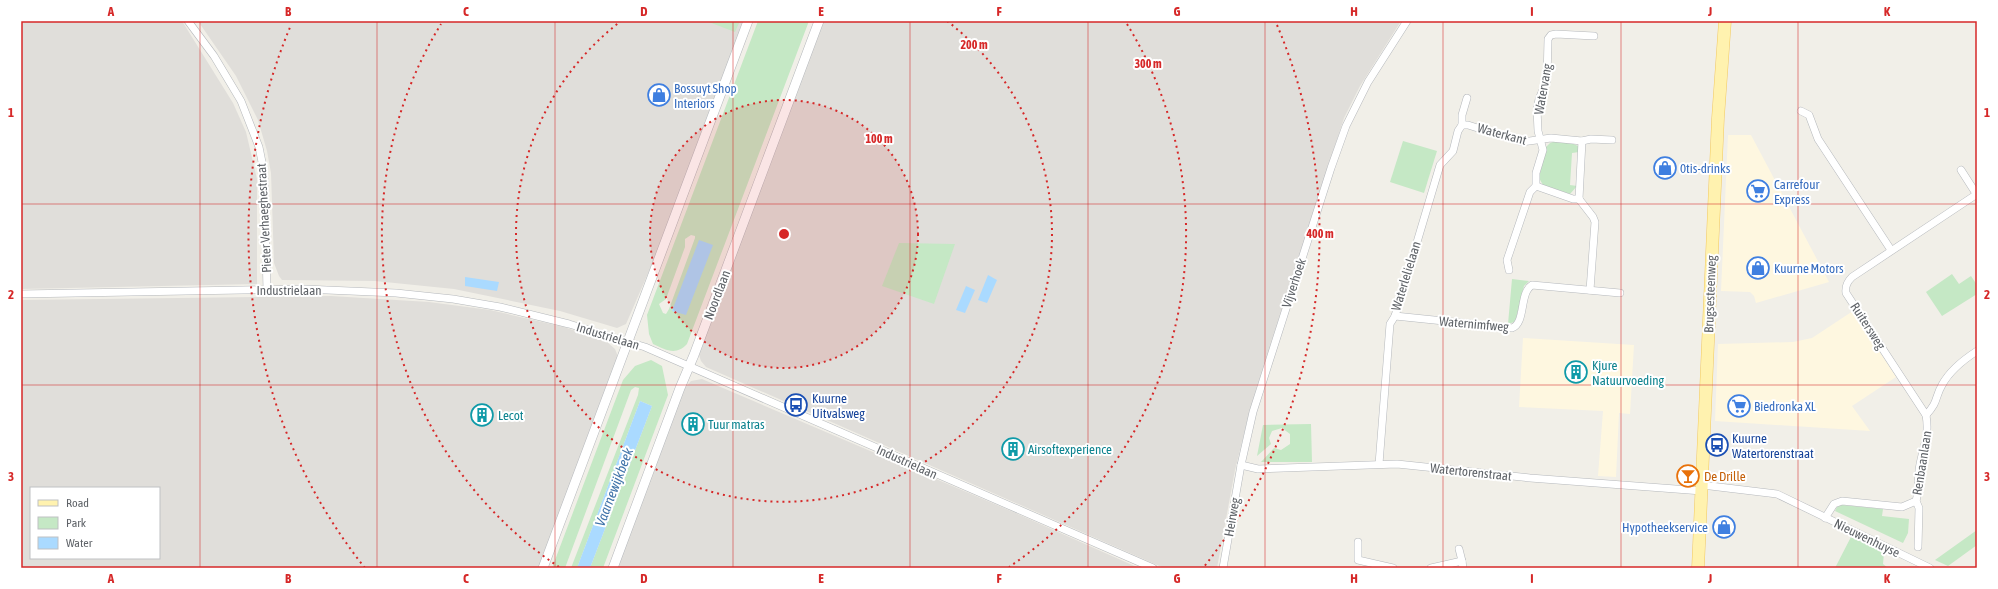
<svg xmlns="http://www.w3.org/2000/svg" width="1998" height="589" font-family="'Asap Condensed',sans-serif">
  <rect width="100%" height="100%" fill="#f1efe8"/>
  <g fill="#fef7e0">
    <polygon points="1728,135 1751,135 1829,282 1756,303 1754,296 1750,292 1721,291"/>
    <polygon points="1853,311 1896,377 1852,406 1870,431 1715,421 1718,344 1793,342 1812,338"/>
    <polygon points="1523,338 1634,345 1630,414 1619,413 1616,477 1598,476 1603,411 1519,407"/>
  </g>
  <g fill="#e0deda" fill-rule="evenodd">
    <polygon points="21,21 182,21 233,103 246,132 257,179 257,284 21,289"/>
    <polygon points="198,21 745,21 666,232 626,324 617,328 560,311 454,289 375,281 282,280 279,276 274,263 271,173 267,151 258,120 236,76"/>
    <polygon points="822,21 1401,21 1360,86 1344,118 1248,418 1235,470 1217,568 1164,568 706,367 701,361 699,355"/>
    <path d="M 331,296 L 429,302 L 490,310 L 564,327 L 606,341 L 615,349 L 617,354 L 617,361 L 540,568 L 21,568 L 21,300 ZM 31,488 L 159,488 L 159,558 L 31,558 Z"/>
    <polygon points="702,379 1011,511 1139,568 617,568 683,390 691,381"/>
  </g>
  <g fill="#c5e8c5" fill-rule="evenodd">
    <polygon points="706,21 740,21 735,32"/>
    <path d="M 758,21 L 809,21 L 687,344 C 676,356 666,350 653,344 L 649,334 L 647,315 ZM 691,235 L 695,236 L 695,238 L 669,309 L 666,314 L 663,313 L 659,304 L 666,299 L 685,247 L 685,239 Z"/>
    <polygon points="1403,141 1437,151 1424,193 1390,182"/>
    <polygon points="1556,141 1569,142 1578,146 1579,152 1572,153 1570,185 1577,186 1570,194 1543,185 1539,178 1546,147 1550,143"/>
    <polygon points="899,243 955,244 934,304 882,286"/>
    <polygon points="1952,274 1959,284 1971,276 1977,285 1977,294 1942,316 1926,292"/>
    <polygon points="1512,279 1529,281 1524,286 1516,319 1514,322 1508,324"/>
    <polygon points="651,360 662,366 668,395 603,568 590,568 652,406 640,401 577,568 571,568 638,395 639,388 635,387 631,390 565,568 552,568 623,380 635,366"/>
    <polygon points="1311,424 1312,462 1261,462 1274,448 1281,450 1290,444 1290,434 1282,428 1272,431 1269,438 1271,444 1257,456 1263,425"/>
    <polygon points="1842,505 1883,509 1882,516 1909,519 1908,533 1903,543 1835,511 1837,507"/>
    <polygon points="1977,530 1977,545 1948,566 1935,560"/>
    <polygon points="1852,535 1884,553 1883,564 1888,568 1835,568"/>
  </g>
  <g fill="#aadaff">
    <polygon points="699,240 713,245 686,315 672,311"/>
    <polygon points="988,275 997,280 987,303 978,300"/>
    <polygon points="465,277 499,282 497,291 465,286"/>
    <polygon points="966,286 975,290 965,313 956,310"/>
    <polygon points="640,401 652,406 590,568 577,568"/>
  </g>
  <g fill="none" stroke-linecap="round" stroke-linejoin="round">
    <g stroke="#b5b8bc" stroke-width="8">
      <g id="minor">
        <polyline points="188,21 214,56 241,101 259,147 264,172 267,290"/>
        <polyline points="1801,111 1809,115 1818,139 1891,250"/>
        <polyline points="1462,125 1468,125 1522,142 1551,138 1582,141 1591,139 1612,140"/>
        <polyline points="1961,170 1977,195"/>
        <polyline points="1536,186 1573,199 1579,199"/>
        <polyline points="1579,199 1593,217 1595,222 1590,290"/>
        <polyline points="1579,199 1582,141"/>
        <polyline points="1509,270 1507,260 1530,192 1536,186 1536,173 1543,150 1538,131 1537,109 1539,99 1547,80 1548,39 1551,35 1556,34 1594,36"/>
        <polyline points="21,294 304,289 396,293 453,299 500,307 569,324 645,347 1153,568"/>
        <path d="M 1395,316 L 1512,328 C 1526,323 1519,293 1532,285 L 1620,293"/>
        <path d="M 1926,415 C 1939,401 1934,399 1942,385 C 1950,370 1963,360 1977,351"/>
        <polyline points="1379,464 1390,324 1395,316 1440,165 1453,151 1458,131 1462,125 1462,115 1467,98"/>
        <polyline points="1241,465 1258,469 1397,464 1530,478 1702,491"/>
        <polyline points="1702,485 1777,494 1930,568"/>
        <polyline points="1825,518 1834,504 1842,501 1902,507 1916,501"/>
        <polyline points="1358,542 1358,560 1393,568"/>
        <path d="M 1918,547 L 1919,508 L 1916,501 C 1919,491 1918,481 1919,470 C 1922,448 1930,438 1926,415 L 1846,293 C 1845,286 1847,282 1852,277 L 1977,194"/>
        <polyline points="1459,549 1462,561"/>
        <polyline points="1223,568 1241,465 1253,412 1331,168 1346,126 1368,82 1407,21"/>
        <polyline points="1431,568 1462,561 1463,568"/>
      </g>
    </g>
    <g stroke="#b5b8bc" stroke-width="10">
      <g id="tertiary">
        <polyline points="543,568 748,21"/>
        <polyline points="613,568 680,388 694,355 819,21"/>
      </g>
    </g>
    <g stroke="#f2c960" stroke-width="13">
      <polyline id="primary" points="1698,568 1718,118 1725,21"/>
    </g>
    <use href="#minor" stroke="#fff" stroke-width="7"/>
    <use href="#tertiary" stroke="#fff" stroke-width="9"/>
    <use href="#primary" stroke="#fff2af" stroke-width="12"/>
  </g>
  <path fill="none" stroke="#d62828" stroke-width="1" stroke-opacity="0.55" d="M 200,21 L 200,568M 377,21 L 377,568M 555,21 L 555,568M 733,21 L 733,568M 910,21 L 910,568M 1088,21 L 1088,568M 1265,21 L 1265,568M 1443,21 L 1443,568M 1621,21 L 1621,568M 1798,21 L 1798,568M 21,204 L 1977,204M 21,385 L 1977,385"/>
  <circle cx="784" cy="234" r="134" fill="#d62828" fill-opacity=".12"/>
  <g fill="none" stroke="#d62828" stroke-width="2" stroke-dasharray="2 4">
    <circle cx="784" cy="234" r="134"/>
    <path d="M947 21A268 268 0 1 1 621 21"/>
    <path d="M559 567A402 402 0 0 1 441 24M1127 24A402 402 0 0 1 1009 567"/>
    <path d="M365 568A536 536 0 0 1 291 25M1277 25A536 536 0 0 1 1203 568"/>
  </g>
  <defs>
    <g id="shop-ring" transform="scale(1.15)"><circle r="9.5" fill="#fff" stroke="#3f7fe0" stroke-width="1.5"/><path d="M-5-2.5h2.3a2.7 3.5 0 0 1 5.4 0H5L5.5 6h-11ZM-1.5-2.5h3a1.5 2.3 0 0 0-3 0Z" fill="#3f7fe0"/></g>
    <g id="supermarket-ring" transform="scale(1.15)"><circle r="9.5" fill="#fff" stroke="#3f7fe0" stroke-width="1.5"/><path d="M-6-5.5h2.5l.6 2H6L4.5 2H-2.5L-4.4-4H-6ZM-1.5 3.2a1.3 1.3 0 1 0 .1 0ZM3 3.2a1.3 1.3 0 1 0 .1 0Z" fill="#3f7fe0"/></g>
    <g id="building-ring" transform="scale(1.15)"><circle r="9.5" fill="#fff" stroke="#0f9aa8" stroke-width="1.5"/><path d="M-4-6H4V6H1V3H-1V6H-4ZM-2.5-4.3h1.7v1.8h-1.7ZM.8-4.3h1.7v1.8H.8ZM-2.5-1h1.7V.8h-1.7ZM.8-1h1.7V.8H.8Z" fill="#0f9aa8"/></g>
    <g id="bus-ring" transform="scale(1.15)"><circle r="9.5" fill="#fff" stroke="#1a4fb4" stroke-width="1.5"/><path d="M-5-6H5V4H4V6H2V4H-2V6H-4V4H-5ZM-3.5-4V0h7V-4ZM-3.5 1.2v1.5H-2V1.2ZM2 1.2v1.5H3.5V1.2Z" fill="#1a4fb4"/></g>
    <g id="bar-ring" transform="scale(1.15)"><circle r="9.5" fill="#fff" stroke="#e8710a" stroke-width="1.5"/><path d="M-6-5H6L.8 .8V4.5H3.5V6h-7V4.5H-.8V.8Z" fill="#e8710a"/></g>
  </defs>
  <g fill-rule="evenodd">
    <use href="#shop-ring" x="659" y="95"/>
    <use href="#shop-ring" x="1665" y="168"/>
    <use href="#supermarket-ring" x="1758" y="191"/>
    <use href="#shop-ring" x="1758" y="268"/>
    <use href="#building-ring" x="1576" y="372"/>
    <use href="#bus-ring" x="796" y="405"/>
    <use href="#supermarket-ring" x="1739" y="406"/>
    <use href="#building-ring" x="482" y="415"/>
    <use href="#building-ring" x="693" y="424"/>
    <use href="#bus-ring" x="1717" y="445"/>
    <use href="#building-ring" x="1013" y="449"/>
    <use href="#bar-ring" x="1688" y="476"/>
    <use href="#shop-ring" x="1724" y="527"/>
  </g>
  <g text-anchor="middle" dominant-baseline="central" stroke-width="4" stroke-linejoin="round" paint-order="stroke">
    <g font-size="13" fill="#366cbe" stroke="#fff" text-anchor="start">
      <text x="674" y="88">Bossuyt Shop<tspan x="674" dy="15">Interiors</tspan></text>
      <text x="1680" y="168">0tis-drinks</text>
      <text x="1774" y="184">Carrefour<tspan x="1774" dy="15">Express</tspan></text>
      <text x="1774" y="268">Kuurne Motors</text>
      <text x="1754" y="406">Biedronka XL</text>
      <text x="1708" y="527" text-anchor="end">Hypotheekservice</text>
    </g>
    <g font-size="13" fill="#5f6368" stroke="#fff">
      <text transform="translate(1543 89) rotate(-80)">Watervang</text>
      <text transform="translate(1502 134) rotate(15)">Waterkant</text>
      <text transform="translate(264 218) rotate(-93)">Pieter Verhaeghestraat</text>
      <text transform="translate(1406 276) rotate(-73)">Waterlelielaan</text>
      <text transform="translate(1294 283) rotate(-72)">Vijverhoek</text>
      <text x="289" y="290">Industrielaan</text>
      <text transform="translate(1710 294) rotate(-88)">Brugsesteenweg</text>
      <text transform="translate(717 295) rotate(-69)">Noordlaan</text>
      <text transform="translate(1474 324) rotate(5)">Waternimfweg</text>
      <text transform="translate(1868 326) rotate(57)">Ruitersweg</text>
      <text transform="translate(608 336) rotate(17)">Industrielaan</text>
      <text transform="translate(907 462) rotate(24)">Industrielaan</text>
      <text transform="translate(1922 463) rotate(-81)">Renbaanlaan</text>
      <text transform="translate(1471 472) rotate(6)">Watertorenstraat</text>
      <text transform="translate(1232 517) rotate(-80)">Heirweg</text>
      <text transform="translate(1867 538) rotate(26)">Nieuwenhuyse</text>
    </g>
    <g font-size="13" fill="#0d838f" stroke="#fff" text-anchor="start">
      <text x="1592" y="365">Kjure<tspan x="1592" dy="15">Natuurvoeding</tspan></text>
      <text x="498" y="415">Lecot</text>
      <text x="708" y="424">Tuur matras</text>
      <text x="1028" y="449">Airsoftexperience</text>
    </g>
    <g font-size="13" fill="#164399" stroke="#fff" text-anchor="start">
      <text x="812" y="398">Kuurne<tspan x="812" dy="15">Uitvalsweg</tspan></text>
      <text x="1732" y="438">Kuurne<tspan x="1732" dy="15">Watertorenstraat</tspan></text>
    </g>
    <g font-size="13" fill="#c56008" stroke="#fff" text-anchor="start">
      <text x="1704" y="476">De Drille</text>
    </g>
    <g font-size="14" font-style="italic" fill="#4174aa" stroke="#fff">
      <text transform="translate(614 487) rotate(-69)">Vaarnewijkbeek</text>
    </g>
  </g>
  <circle cx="784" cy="234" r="6" fill="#d62828" stroke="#fff" stroke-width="2"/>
  <g font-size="12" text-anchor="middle" font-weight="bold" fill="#d62828" stroke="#fff" stroke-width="4" stroke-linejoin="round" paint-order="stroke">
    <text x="974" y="49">200 m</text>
    <text x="1148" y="68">300 m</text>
    <text x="879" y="143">100 m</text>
    <text x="1320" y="238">400 m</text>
  </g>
  <rect width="1998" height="589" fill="none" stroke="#ffffff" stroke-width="44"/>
  <rect x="30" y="487" width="130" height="72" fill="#ffffff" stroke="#bfc1c3"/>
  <rect x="38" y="500" width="20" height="6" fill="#fff2af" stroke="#bfc1c3"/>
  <text x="66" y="507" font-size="12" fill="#5f6368">Road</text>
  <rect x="38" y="517" width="20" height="12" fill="#c5e8c5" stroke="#bfc1c3"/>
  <text x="66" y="527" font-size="12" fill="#5f6368">Park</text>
  <rect x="38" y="537" width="20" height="12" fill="#aadaff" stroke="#bfc1c3"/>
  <text x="66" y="547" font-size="12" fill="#5f6368">Water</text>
  <rect x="22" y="22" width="1954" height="545" fill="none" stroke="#d62828" stroke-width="1.5"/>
  <g font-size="13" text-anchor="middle" font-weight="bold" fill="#d62828">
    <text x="111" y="16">A</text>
    <text x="288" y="16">B</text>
    <text x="466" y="16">C</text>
    <text x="644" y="16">D</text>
    <text x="821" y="16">E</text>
    <text x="999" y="16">F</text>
    <text x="1177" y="16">G</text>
    <text x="1354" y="16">H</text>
    <text x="1532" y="16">I</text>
    <text x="1710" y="16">J</text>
    <text x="1887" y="16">K</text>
    <text x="11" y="117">1</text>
    <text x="1987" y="117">1</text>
    <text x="11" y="299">2</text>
    <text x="1987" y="299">2</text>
    <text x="11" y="481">3</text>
    <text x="1987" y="481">3</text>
    <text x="111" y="583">A</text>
    <text x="288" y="583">B</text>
    <text x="466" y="583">C</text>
    <text x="644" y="583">D</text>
    <text x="821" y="583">E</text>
    <text x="999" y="583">F</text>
    <text x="1177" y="583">G</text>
    <text x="1354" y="583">H</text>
    <text x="1532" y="583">I</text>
    <text x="1710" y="583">J</text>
    <text x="1887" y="583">K</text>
  </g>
</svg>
